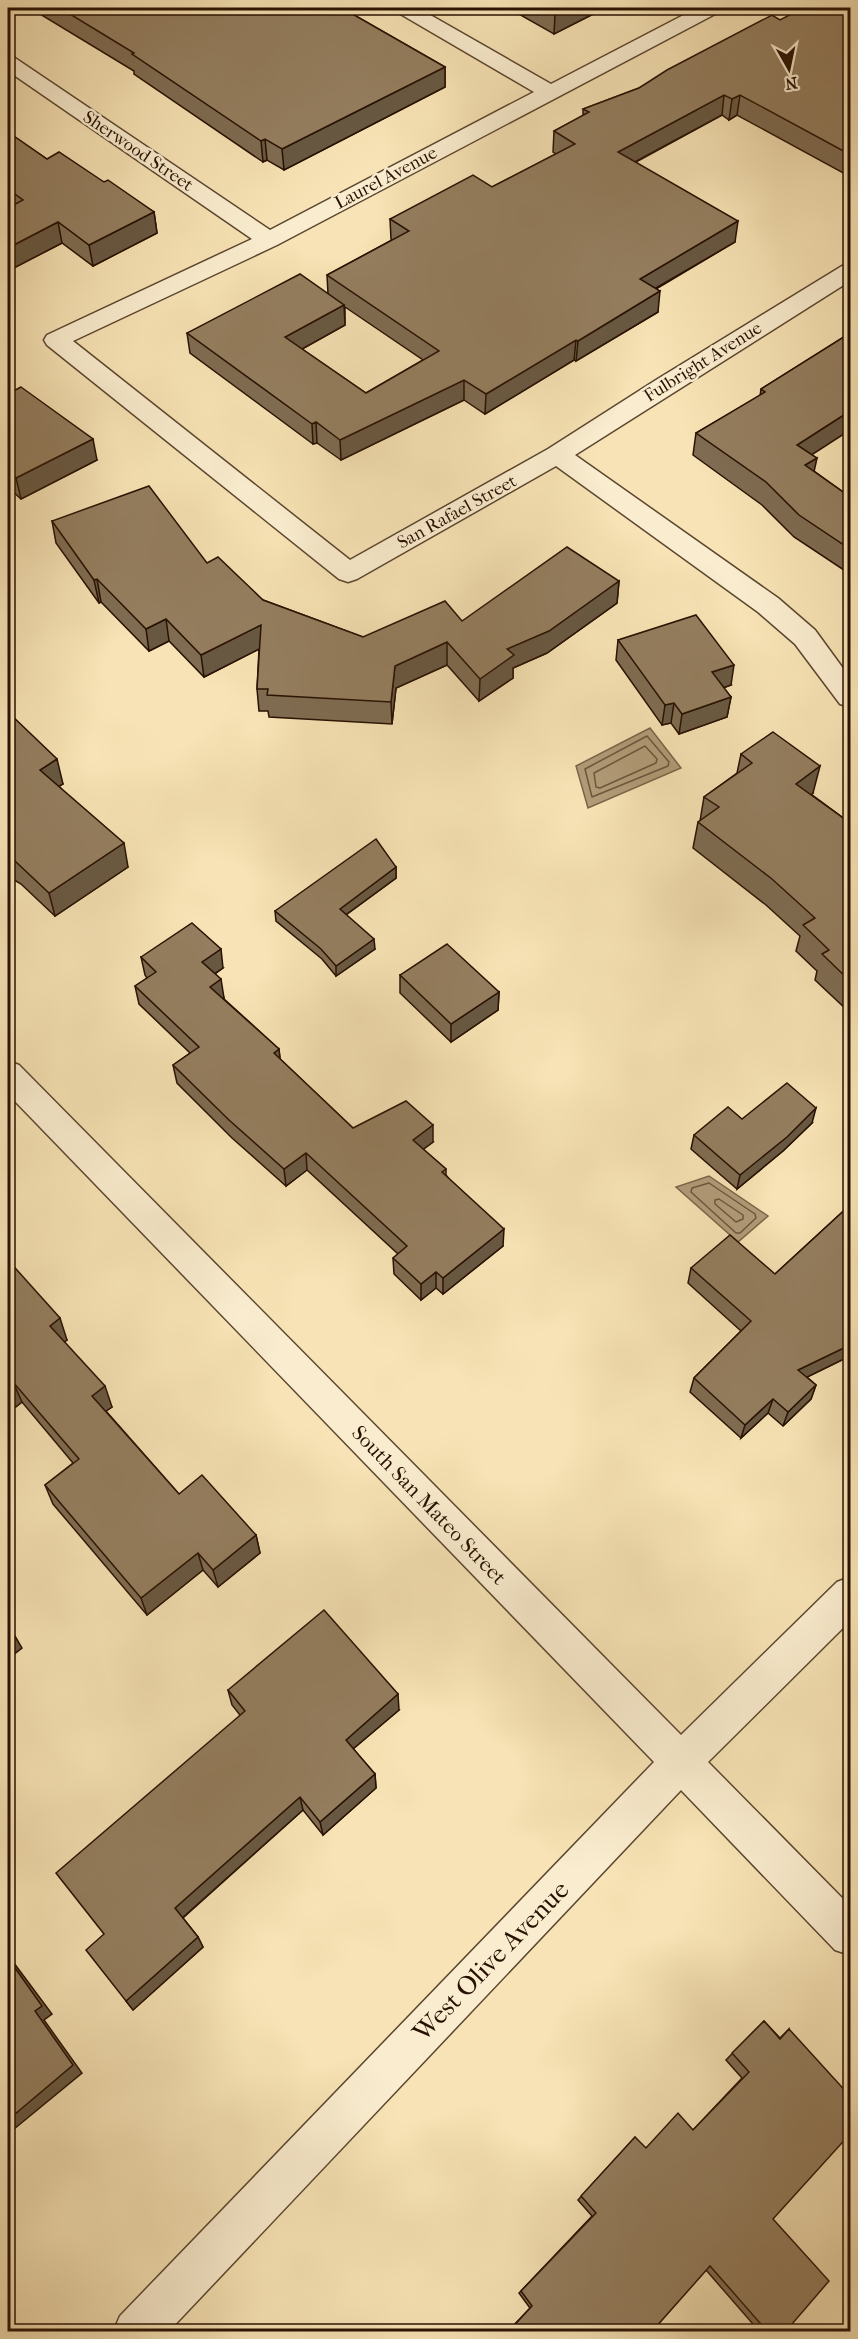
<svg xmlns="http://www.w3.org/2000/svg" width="858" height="2339" font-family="'IM FELL French Canon',serif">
  <rect width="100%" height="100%" fill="#f7e3b5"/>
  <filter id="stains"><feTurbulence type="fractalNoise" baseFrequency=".00333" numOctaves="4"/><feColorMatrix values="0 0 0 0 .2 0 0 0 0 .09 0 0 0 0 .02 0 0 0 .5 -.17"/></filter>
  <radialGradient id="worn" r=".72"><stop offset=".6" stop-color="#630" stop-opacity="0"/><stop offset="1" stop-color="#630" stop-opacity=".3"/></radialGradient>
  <g fill="#b19c78" stroke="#7a6449" stroke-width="1.5">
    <polygon points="650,728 681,768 588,808 576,766"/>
    <polygon points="709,1176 768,1216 738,1242 676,1187"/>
  </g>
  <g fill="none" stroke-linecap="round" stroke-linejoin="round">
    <g stroke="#6c563d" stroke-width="1.5">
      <polygon points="647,736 669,762 668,766 592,797 585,769"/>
      <polygon points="645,746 657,759 656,763 600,788 596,787 594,773"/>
      <polygon points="709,1183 755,1214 756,1218 740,1233 736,1233 691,1192 692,1188"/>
      <polygon points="719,1199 743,1215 743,1219 736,1222 715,1204 715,1200"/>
    </g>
    <g stroke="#5c462f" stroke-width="3">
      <polygon id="minor" points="394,8 418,8 551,84 697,8 722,8 719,12 277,245 73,341 350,560 548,449 656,380 842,266 850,264 850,281 575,455 778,598 815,630 850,678 850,707 840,704 795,644 758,612 556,466 357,579 348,582 339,579 47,345 44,340 47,335 252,239 8,71 8,56 15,58 270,230 534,92 397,12"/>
    </g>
    <g stroke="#5c462f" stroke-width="3">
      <polygon id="tertiary" points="8,1061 19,1065 681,1735 837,1582 850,1577 850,1621 708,1762 850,1906 850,1955 835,1950 681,1790 168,2332 113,2332 120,2316 654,1762 8,1094"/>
    </g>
    <use href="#minor" fill="#faedcf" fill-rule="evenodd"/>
    <use href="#tertiary" fill="#faedcf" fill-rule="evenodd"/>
  </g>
  <g fill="#7f6c52" stroke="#281102" stroke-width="1.5" fill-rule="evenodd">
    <polygon points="30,8 342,8 445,67 445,87 284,170 267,160 263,162 134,74 134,71"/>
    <polygon points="508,8 605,8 554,34"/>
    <path d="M 850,8 L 850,171 L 845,174 L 737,115 L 729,120 L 722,115 L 636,162 L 735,242 L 656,289 L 658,312 L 576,361 L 574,360 L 485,414 L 464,400 L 341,460 L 317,443 L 313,444 L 190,353 L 187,333 L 328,294 L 327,275 L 392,240 L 391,239 L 390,219 L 492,187 L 556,154 L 553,152 L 554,131 L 583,116 L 583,109 L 639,88 L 780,20 ZM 345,307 L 423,360 L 366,393 L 302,349 L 345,325 Z"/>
    <polygon points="8,132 47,159 104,182 154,212 157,233 93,266 62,243 8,271"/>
    <polygon points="850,333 812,455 814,471 850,497 850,574 794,537 762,505 693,455 696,433 760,396 761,389"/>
    <polygon points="8,394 97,460 21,499 8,487"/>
    <polygon points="52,521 207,563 263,600 363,637 462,621 619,581 617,603 547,653 513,668 513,678 479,701 447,665 396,688 392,724 269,717 268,711 259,711 257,689 259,649 204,677 169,641 149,651 101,602 99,603 56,543"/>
    <polygon points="618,640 731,685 723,688 731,697 727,717 679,734 671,723 662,725 616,660"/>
    <polygon points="8,712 63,784 59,786 128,867 55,916 21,884 8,876"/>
    <polygon points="741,754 813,793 811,794 850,823 850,1008 847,1010 815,980 817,971 796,951 800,936 766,905 693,848 698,822 700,821 704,797 737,773"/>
    <polygon points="396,867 396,878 346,915 375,949 336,976 322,959 276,921 275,911"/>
    <polygon points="141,957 223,968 215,974 224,998 223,998 279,1049 280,1059 353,1128 433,1142 423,1149 446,1169 446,1175 503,1246 443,1294 436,1288 421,1300 394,1274 393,1258 398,1254 307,1170 286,1186 232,1138 177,1083 173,1065 190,1053 139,1004 135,986 147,978 145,975"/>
    <polygon points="400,975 499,992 498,1010 451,1042 400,993"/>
    <polygon points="812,1123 783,1151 737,1189 691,1149 694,1135"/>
    <polygon points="850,1205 850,1356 807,1377 816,1385 811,1399 783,1426 768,1413 741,1438 690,1392 694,1378 741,1331 688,1283 691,1268 775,1274"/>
    <polygon points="8,1260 67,1340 64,1342 112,1407 106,1411 179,1494 256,1535 260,1553 218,1587 203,1570 147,1615 53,1504 45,1485 73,1463 22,1402 8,1413"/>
    <polygon points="228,1690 399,1710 353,1749 375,1774 376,1788 323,1835 303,1810 183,1918 198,1937 203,1947 133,2010 126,2001 104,1934 240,1715 232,1705"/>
    <polygon points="764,2021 780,2038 789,2029 773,2219 786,2331 759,2331 706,2270 654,2329 656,2331 508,2331 530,2308 519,2293 592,2216 578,2200 635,2137 645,2148 693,2130 742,2078 726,2060"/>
  </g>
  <g fill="#685842" stroke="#281102" stroke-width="1.5">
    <polygon points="569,8 605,8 554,34 555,15"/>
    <polygon points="445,67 445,87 284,170 282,149"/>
    <polygon points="724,95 722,115 616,172 618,152"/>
    <polygon points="740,95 737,115 729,120 732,99"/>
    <polygon points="265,139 267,160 263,162 261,141"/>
    <polygon points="850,153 850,171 845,174 849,154"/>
    <polygon points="154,212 157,233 93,266 89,245"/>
    <polygon points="738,221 735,242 637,299 640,279"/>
    <polygon points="58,222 62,243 8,271 8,248"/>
    <polygon points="660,291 658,312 576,361 578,341"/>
    <polygon points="344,305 345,325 286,358 285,337"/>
    <polygon points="576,340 574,360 485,414 486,394"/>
    <polygon points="464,380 464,400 341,460 340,440"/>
    <polygon points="850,411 850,430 793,467 797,445"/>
    <polygon points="316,422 317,443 313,444 312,424"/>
    <polygon points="93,439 97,460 21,499 16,478"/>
    <polygon points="817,458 812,481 805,465"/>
    <polygon points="97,579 101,602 99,603 94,580"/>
    <polygon points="619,581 617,603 547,653 513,668 513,678 479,701 480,679 507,649"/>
    <polygon points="166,619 169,641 149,651 146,629"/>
    <polygon points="261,625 263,647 204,677 201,655"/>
    <polygon points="447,642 447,665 396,688 392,724 391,702 395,666"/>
    <polygon points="734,665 731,685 709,693 712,672"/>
    <polygon points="731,697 727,717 679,734 682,714"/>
    <polygon points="674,703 671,723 662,725 665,705"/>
    <polygon points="57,759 63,784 46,794 40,770"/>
    <polygon points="820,766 813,793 790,810 796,784"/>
    <polygon points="124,843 128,867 55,916 49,893"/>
    <polygon points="396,867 396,878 340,919 340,909"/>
    <polygon points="374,939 375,949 336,976 336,966"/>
    <polygon points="221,949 223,968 205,980 202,962"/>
    <polygon points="221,979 224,998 213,1005 210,987"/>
    <polygon points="499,992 498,1010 451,1042 451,1024"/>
    <polygon points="850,999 850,1008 847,1010"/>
    <polygon points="279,1049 281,1067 274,1053"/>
    <polygon points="816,1108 812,1123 783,1151 737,1189 740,1175"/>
    <polygon points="433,1125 433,1142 413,1157 413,1140"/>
    <polygon points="306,1153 307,1170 286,1186 284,1169"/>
    <polygon points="504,1229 503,1246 443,1294 443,1278"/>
    <polygon points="436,1272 436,1288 421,1300 421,1284"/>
    <polygon points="60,1318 67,1340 58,1347 50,1326"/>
    <polygon points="850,1345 850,1356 793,1384 798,1370"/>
    <polygon points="13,1382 22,1402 8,1413 8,1386"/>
    <polygon points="816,1385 811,1399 783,1426 788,1412"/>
    <polygon points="105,1386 112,1407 99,1416 92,1396"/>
    <polygon points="773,1399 768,1413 741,1438 745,1425"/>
    <polygon points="256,1535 260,1553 218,1587 213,1570"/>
    <polygon points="198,1553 203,1570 147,1615 141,1598"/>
    <polygon points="12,1631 22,1648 8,1659 8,1635"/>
    <polygon points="398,1694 399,1710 347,1754 346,1740"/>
    <polygon points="375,1774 376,1788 323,1835 320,1822"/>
    <polygon points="300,1797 303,1810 181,1919 175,1908"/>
    <polygon points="198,1937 203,1947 133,2010 126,2001"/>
    <polygon points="8,1955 52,2014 44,2020 82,2073 8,2134 8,2120 35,2011 8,1958"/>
  </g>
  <g fill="#947e5f" stroke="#281102" stroke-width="1.5">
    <polygon points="60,8 342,8 445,67 282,149 265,139 261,141 132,54 134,53"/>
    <polygon points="542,8 569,8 555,15"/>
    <polygon points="803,8 850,8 850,153 849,154 740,95 732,99 724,95 618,152 738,221 640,279 660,291 578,341 576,340 486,394 464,380 340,440 316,422 312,424 187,333 300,274 344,305 285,337 366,393 439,351 327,275 409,231 390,219 473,175 492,187 575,144 554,131 589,112 583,109 639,88 667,70 772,15 780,20"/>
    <polygon points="8,132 47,159 59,152 104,182 108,180 154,212 89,245 58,222 8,248 8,208 23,200 8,189"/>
    <polygon points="850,333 850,411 797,445 817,458 805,465 850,497 850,549 799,515 766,482 696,433 765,392 761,389"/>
    <polygon points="21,387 93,439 16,478 8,470 8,394"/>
    <polygon points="149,486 207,563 218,557 263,600 363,637 445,601 462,621 567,547 619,581 549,631 507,649 514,655 480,679 447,642 395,666 391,702 267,695 268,689 257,689 261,625 201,655 166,619 146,629 97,579 94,580 52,521"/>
    <polygon points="696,615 734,665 712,672 731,697 682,714 674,703 665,705 618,640"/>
    <polygon points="8,712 57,759 40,770 124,843 49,893 15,861 8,857"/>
    <polygon points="773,732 820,766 796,784 850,823 850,981 822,954 829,950 803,925 815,918 772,879 698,822 719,807 704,797 752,763 741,754"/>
    <polygon points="376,839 396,867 340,909 374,939 336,966 321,949 275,911"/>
    <polygon points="192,923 221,949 202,962 221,979 210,987 279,1049 274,1053 353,1128 406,1101 433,1125 413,1140 446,1169 442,1172 504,1229 443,1278 436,1272 421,1284 393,1258 407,1246 306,1153 284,1169 229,1120 173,1065 199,1047 135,986 156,972 141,957"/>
    <polygon points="447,944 499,992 451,1024 400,975"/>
    <polygon points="787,1083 816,1108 787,1137 740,1175 694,1135 728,1107 742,1119"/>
    <polygon points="850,1205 850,1345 798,1370 816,1385 788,1412 773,1399 745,1425 694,1378 751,1321 691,1268 730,1235 775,1274"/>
    <polygon points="8,1260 60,1318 50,1326 105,1386 92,1396 179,1494 202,1475 256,1535 213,1570 198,1553 141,1598 45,1485 79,1459 13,1382 8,1386"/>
    <polygon points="324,1610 398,1694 346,1740 375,1774 320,1822 300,1797 175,1908 198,1937 126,2001 86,1950 104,1934 56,1873 245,1711 228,1690"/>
    <polygon points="8,1625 12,1631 8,1635"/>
    <polygon points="8,1958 42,2006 35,2011 73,2065 8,2120"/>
    <polygon points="764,2021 780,2039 789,2029 850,2096 850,2134 773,2219 829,2281 786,2331 767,2331 710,2266 654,2329 656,2331 509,2331 532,2306 521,2291 596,2213 581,2196 635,2137 646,2148 678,2113 693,2130 749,2072 732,2053"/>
  </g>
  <g text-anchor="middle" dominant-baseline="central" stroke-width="5" stroke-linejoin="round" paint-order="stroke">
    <g font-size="18" fill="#281102" stroke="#faedcf">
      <text transform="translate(138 151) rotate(34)">Sherwood Street</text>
      <text transform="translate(386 178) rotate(-28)">Laurel Avenue</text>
      <text transform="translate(703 362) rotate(-32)">Fulbright Avenue</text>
      <text transform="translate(457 512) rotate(-29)">San Rafael Street</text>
    </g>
    <g font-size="21" fill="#281102" stroke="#faedcf">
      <text transform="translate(429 1505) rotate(46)">South San Mateo Street</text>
    </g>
    <g font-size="26" fill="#281102" stroke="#faedcf">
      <text transform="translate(491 1961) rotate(-46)">West Olive Avenue</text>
    </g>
  </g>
  <rect width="858" height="2339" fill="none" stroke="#f7e3b5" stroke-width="30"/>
  <rect x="9" y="9" width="840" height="2321" fill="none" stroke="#281102" stroke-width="3"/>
  <rect x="15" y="15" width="828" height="2309" fill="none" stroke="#281102" stroke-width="1.5"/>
  <g transform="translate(789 69) rotate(171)" stroke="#faedcf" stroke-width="4.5" paint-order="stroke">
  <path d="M0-4.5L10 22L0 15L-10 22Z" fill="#281102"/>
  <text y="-9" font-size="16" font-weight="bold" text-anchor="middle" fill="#281102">N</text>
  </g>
  <rect width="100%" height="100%" filter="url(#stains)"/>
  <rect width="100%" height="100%" fill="url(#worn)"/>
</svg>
